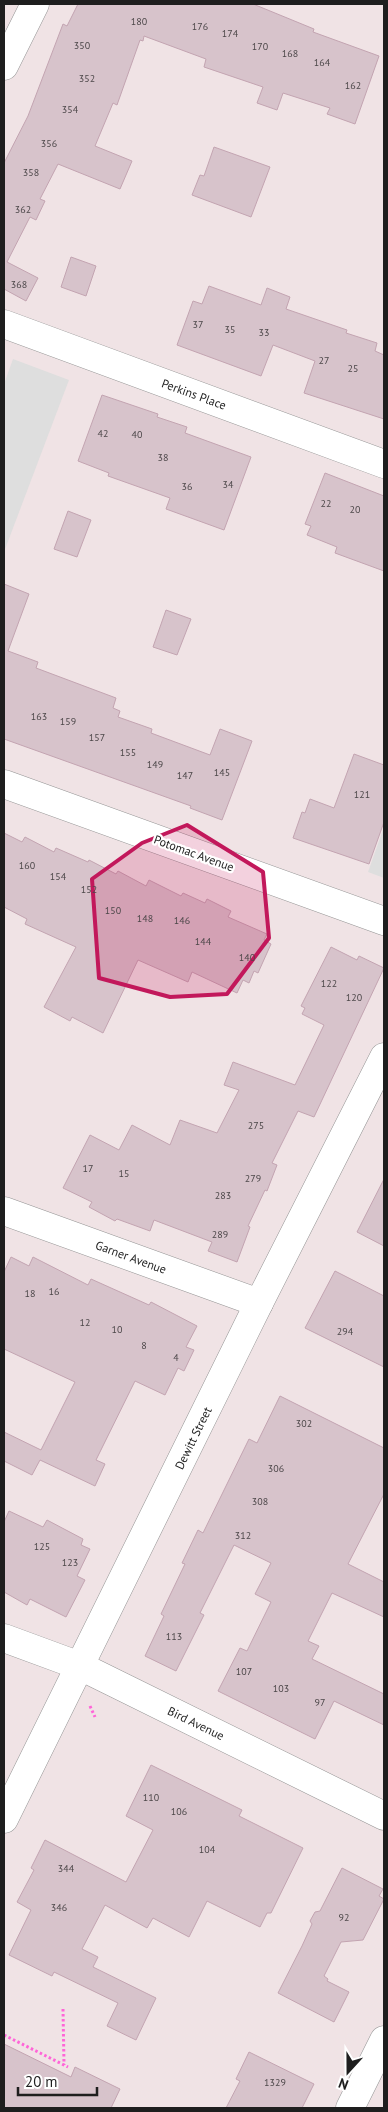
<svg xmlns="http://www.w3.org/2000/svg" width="388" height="2112" font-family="'PT Sans',sans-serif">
  <rect width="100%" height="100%" fill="#f0e3e5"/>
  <g fill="#dedede">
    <polygon points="13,359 69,380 4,552 4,384"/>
    <polygon points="384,827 384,878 368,872"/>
  </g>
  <g fill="#d7c3cb" stroke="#c3a4b1">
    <polygon points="78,4 253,4 314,29 313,32 379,56 355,124 327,114 330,108 283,93 277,110 257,103 263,87 204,67 206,59 144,36 143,41 140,40 117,105 113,103 95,146 132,161 120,189 58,164 40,199 45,201 36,220 30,217 7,262 38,278 26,301 4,289 4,163 28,116 63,24 67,26"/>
    <polygon points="214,147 270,167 251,217 192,195 200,175 204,176"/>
    <polygon points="71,257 96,266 86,296 61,287"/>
    <polygon points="209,286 261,305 267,288 290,297 286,309 347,330 346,333 377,343 375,351 384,355 384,419 304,393 315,361 273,345 261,376 177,345 193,301 202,304"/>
    <polygon points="102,395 158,414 157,417 187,427 185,433 251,457 224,530 166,509 170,498 108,476 109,473 78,461"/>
    <polygon points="325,473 384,496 384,571 335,553 337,547 307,535 311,526 305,524"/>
    <polygon points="68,511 91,520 77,557 54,549"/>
    <polygon points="4,584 29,594 8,651 38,662 36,668 116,698 113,708 120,711 118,717 152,729 151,733 210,755 220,729 252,741 222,820 190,808 191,806 4,739"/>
    <polygon points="166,610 191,619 177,655 153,647"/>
    <polygon points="354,754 384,765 384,822 369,864 293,838 302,812 305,813 310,799 334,808"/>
    <polygon points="4,833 22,842 25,837 54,852 56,848 88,862 89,860 116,874 118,871 146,886 149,880 181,896 183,893 205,903 207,899 231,911 228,917 267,934 264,940 271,944 258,973 254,971 249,983 243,980 237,993 192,972 188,982 138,960 103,1033 72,1017 70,1021 44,1007 76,947 25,924 27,919 4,907"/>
    <polygon points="331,947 357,960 359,956 384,968 314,1117 298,1111 272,1163 277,1165 267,1191 265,1190 248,1226 250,1227 237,1262 208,1251 212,1242 154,1220 150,1231 117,1219 115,1221 89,1207 92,1202 63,1188 90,1135 119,1150 132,1125 170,1145 180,1120 217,1133 239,1090 224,1085 233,1062 295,1085 324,1025 302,1014 305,1008 301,1006"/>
    <polygon points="384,1179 384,1246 357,1232"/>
    <polygon points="11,1257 29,1266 33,1257 88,1285 91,1279 149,1305 151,1302 197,1326 186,1347 194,1350 184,1371 178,1368 165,1395 135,1381 96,1460 105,1464 95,1486 40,1460 32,1475 4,1461 4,1432 41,1450 75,1382 4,1349 4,1272"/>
    <polygon points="335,1271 384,1296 384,1367 305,1328"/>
    <polygon points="280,1396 384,1448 384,1494 348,1564 384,1582 384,1617 332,1593 308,1641 319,1646 312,1659 384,1694 384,1725 334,1701 315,1739 218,1691 240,1648 247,1651 271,1602 255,1594 271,1563 234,1545 200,1613 204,1615 176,1671 145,1656 164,1616 161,1614 185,1564 182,1563 198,1530 203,1533 249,1439 257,1443"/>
    <polygon points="9,1511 43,1527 47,1520 83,1539 81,1545 90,1549 77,1576 85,1580 66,1617 30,1599 27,1605 4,1592 4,1522"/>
    <polygon points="151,1765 242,1810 239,1816 303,1848 271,1913 267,1913 260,1927 207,1901 189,1937 153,1918 147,1928 105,1905 82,1949 98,1957 93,1967 156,1998 136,2040 107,2026 118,2003 54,1972 52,1976 9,1955 31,1910 17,1902 34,1870 31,1868 45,1840 126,1882 153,1830 126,1816"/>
    <polygon points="342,1868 383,1889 379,1896 384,1899 363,1940 341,1942 324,1976 328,1979 327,1981 349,1992 334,2022 278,1993 302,1946 312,1924 310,1921 315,1912 320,1911"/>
    <polygon points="4,2044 71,2077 75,2067 120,2089 111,2108 4,2108"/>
    <polygon points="249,2052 314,2084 302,2108 226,2108 240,2081 236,2079"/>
  </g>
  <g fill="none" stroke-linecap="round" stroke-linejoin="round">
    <g stroke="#959595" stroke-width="29">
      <g id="minor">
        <polyline points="4,66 35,4"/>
        <polyline points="4,324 384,464"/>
        <polyline points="4,784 384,921"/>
        <polyline points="4,1211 259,1303"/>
        <polyline points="4,1638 80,1666 384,1816"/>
        <polyline points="4,1819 259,1303 384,1057"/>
        <polyline points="350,2108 384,2040"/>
      </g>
    </g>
    <g stroke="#ff65d8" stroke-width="3" stroke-dasharray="2.5 2.5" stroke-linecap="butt">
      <polyline points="90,1706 95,1717"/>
      <polyline points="63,2009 64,2065"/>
      <polyline points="4,2035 68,2067"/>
    </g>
    <use href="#minor" stroke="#fff" stroke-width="28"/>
  </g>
  <path fill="#c2185b" fill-opacity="0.2" stroke="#c2185b" stroke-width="4" stroke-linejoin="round" d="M 187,825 L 263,872 L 269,938 L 227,994 L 170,997 L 99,978 L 92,879 L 142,843 Z"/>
  <g text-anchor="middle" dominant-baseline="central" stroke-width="4.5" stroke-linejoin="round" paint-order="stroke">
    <g font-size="10" fill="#4c4749">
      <text x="139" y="21">180</text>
      <text x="200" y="26">176</text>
      <text x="230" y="33">174</text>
      <text x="82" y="45">350</text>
      <text x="260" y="46">170</text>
      <text x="290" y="53">168</text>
      <text x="322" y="62">164</text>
      <text x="87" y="78">352</text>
      <text x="353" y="85">162</text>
      <text x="70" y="109">354</text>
      <text x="49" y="143">356</text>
      <text x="31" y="172">358</text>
      <text x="23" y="209">362</text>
      <text x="19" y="284">368</text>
      <text x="198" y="324">37</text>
      <text x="230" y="329">35</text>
      <text x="264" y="332">33</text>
      <text x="324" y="360">27</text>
      <text x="353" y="368">25</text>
      <text x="103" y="433">42</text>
      <text x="137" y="434">40</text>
      <text x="163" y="457">38</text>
      <text x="228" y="484">34</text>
      <text x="187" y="486">36</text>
      <text x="326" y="503">22</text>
      <text x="355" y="509">20</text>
      <text x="39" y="716">163</text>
      <text x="68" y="721">159</text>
      <text x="97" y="737">157</text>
      <text x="128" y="752">155</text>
      <text x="155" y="764">149</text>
      <text x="222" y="772">145</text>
      <text x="185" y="775">147</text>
      <text x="362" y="794">121</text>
      <text x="27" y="865">160</text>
      <text x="58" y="876">154</text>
      <text x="89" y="889">152</text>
      <text x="113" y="910">150</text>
      <text x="145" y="918">148</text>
      <text x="182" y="920">146</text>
      <text x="203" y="941">144</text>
      <text x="247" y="957">140</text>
      <text x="329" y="983">122</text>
      <text x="354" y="997">120</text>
      <text x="256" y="1125">275</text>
      <text x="88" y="1168">17</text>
      <text x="124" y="1173">15</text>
      <text x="253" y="1178">279</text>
      <text x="223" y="1195">283</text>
      <text x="220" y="1234">289</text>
      <text x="54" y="1291">16</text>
      <text x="30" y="1293">18</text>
      <text x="85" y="1322">12</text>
      <text x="117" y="1329">10</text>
      <text x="345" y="1331">294</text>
      <text x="144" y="1345">8</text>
      <text x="176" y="1357">4</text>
      <text x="304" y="1423">302</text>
      <text x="276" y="1468">306</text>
      <text x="260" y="1501">308</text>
      <text x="243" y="1535">312</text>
      <text x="42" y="1546">125</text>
      <text x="70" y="1562">123</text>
      <text x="174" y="1636">113</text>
      <text x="244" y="1671">107</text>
      <text x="281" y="1688">103</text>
      <text x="320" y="1702">97</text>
      <text x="151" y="1797">110</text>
      <text x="179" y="1811">106</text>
      <text x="207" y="1849">104</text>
      <text x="66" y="1868">344</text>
      <text x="59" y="1907">346</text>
      <text x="344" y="1917">92</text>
      <text x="275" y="2082">1329</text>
    </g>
    <g font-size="12" fill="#1e1e1e" stroke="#fff">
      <text transform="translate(194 394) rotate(20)">Perkins Place</text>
      <text transform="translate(194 853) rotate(20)">Potomac Avenue</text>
      <text transform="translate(131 1257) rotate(20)">Garner Avenue</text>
      <text transform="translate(193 1438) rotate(-64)">Dewitt Street</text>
      <text transform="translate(196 1723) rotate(26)">Bird Avenue</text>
    </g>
  </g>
  <rect width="388" height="2112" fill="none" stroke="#1e1e1e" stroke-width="10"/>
  <g transform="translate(348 2072) rotate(201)" stroke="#ffffff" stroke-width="4" paint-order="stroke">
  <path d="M0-4L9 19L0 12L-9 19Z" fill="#1e1e1e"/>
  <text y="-8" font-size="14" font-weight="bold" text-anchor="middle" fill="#1e1e1e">N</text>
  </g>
  <path d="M18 2087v8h79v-8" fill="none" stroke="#1e1e1e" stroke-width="2.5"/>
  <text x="25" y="2087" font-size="15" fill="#1e1e1e" stroke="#ffffff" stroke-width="4" paint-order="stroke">20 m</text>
</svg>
